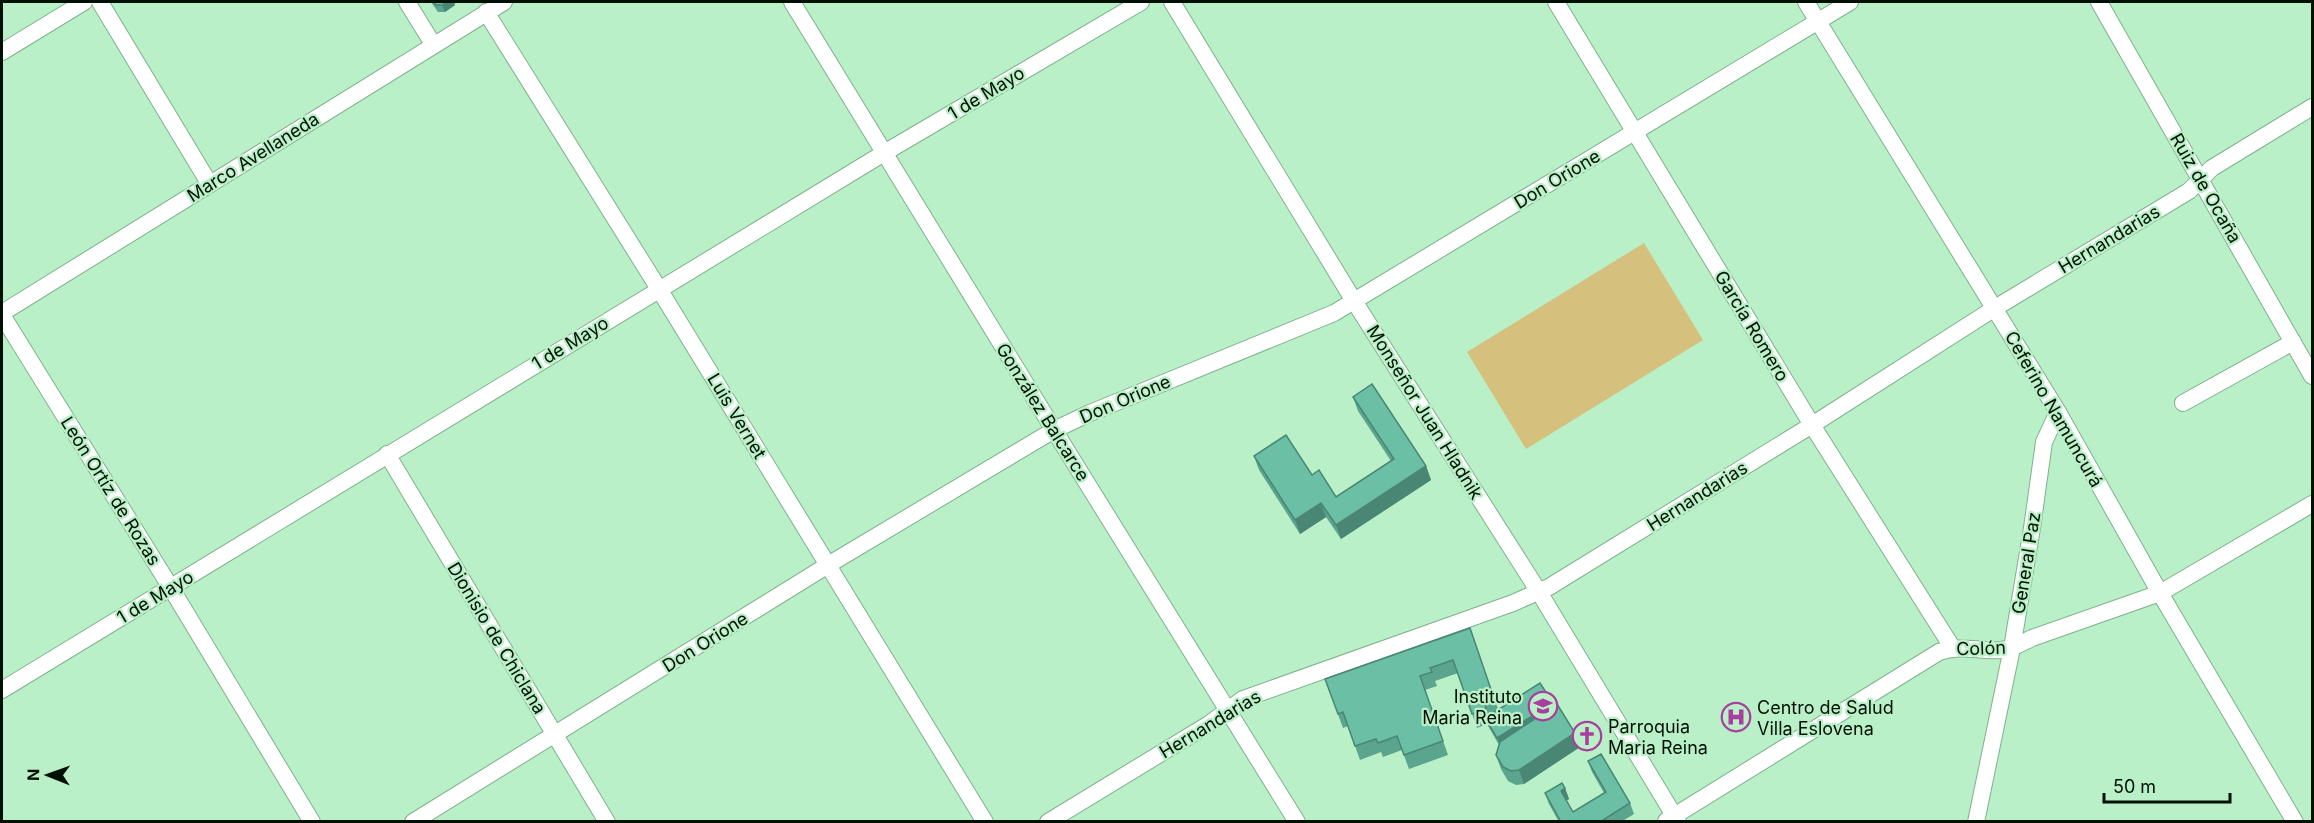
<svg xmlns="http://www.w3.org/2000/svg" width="2314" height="823" font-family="Inter,sans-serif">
  <rect width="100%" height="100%" fill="#baf0c7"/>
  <polygon fill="#d6c07e" points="1644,243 1703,340 1526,449 1467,352"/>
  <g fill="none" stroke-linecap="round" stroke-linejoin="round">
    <g stroke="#7eb28b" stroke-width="18">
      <g id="minor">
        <polyline points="100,2 209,183"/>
        <polyline points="407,2 433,44"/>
        <polyline points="792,2 1054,430 1297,822"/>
        <polyline points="1172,2 1354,301 1539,592 1678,822"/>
        <polyline points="1556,2 1812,425 1952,647"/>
        <polyline points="1806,2 2058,412 2160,593 2295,822"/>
        <polyline points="2099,2 2312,376"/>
        <polyline points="486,12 659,289 985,822"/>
        <polyline points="2,52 84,2"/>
        <polyline points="2,313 504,2"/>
        <polyline points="2,315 171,588 312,822"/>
        <polyline points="2183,403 2293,342"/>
        <polyline points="387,454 607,822"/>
        <polyline points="2,690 884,153 1141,2"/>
        <path d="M 1666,821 L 1939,652 C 1961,644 1979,652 2001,650 C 2012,649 2022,643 2032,638 L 2160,593 L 2312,504"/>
        <polyline points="413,822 828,565 1054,430 1090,413 1334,313 1850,2"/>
        <polyline points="1048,822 1209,724 1243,699 1513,603 1549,587 1812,425 1995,308 2189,191 2212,168 2312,107"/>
        <polyline points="1976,822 2012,648 2032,528 2044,442 2058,412"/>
      </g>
    </g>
    <use href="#minor" stroke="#fff" stroke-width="16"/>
  </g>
  <g fill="#5ba48e">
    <polygon points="431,2 454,2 455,5 445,12 438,12"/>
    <polygon points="1353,397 1426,466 1431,480 1341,539 1326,517 1300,534 1259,470 1254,456 1312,475 1336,497 1391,461 1358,411"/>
    <polygon points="1470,628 1498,709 1553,703 1580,747 1524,784 1516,785 1508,781 1501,769 1496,755 1499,745 1487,724 1477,728 1458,673 1435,681 1437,686 1425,690 1448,755 1409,769 1402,750 1383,757 1381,752 1360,760 1348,726 1343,728 1325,679"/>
    <polygon points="1588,761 1630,803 1634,814 1621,822 1559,822 1549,804 1545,793 1565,788 1569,799 1566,801 1573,812 1604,793 1592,772"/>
  </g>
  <g fill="#4a8674">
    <polygon points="447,2 454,2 455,5 445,12 442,5"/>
    <polygon points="1426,466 1431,480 1341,539 1336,525"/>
    <polygon points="1321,503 1326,517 1300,534 1295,520"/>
    <polygon points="1553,703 1556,713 1501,748 1497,738"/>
    <polygon points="1575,733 1580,747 1524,784 1519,770"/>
    <polygon points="1565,788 1569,799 1564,802 1561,791"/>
  </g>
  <g fill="#6abfa5" stroke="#4a8674" stroke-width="1.5">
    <polygon points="433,2 447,2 442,5 436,5"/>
    <polygon points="1372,384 1426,466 1336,525 1321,503 1295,520 1254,456 1286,435 1312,475 1319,470 1336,497 1394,459 1353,397"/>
    <polygon points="1470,628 1495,701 1485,704 1486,709 1472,714 1453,660 1430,668 1432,672 1420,676 1443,741 1404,755 1397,736 1378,743 1376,739 1355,746 1343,712 1338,714 1325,679"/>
    <polygon points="1540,683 1553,703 1497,738 1485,718"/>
    <polygon points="1557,704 1575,733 1519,770 1511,771 1503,767 1496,755 1500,742"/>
    <polygon points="1601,754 1630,803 1600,822 1561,822 1545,793 1562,783 1565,788 1561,791 1573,812 1606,792 1588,761"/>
  </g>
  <defs>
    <g id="school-ring" transform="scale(1.5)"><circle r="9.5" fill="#baf0c7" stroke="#a93e9f" stroke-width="1.5"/><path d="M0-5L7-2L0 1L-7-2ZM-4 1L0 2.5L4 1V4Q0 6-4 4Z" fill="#a93e9f"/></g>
    <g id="hospital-ring" transform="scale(1.5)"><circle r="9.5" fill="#baf0c7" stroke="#a93e9f" stroke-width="1.5"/><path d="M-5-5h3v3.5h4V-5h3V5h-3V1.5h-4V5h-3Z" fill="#a93e9f"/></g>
    <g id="church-ring" transform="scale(1.5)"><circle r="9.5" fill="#baf0c7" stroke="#a93e9f" stroke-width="1.5"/><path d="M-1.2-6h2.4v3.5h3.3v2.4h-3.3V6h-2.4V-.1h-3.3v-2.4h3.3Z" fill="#a93e9f"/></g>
  </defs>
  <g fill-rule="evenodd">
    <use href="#school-ring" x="1543" y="706"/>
    <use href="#hospital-ring" x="1736" y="717"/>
    <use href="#church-ring" x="1587" y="736"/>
  </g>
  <g text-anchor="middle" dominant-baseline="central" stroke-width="4.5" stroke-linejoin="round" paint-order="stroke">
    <g font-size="18" fill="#001004" stroke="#baf0c7">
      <text transform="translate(986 93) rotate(-31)">1 de Mayo</text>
      <text transform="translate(253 157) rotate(-32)">Marco Avellaneda</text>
      <text transform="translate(1557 179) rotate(-31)">Don Orione</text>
      <text transform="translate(2206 188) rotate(60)">Ruiz de Ocaña</text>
      <text transform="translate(2109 239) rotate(-31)">Hernandarias</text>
      <text transform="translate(1752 326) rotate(59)">García Romero</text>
      <text transform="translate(570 343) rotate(-31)">1 de Mayo</text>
      <text transform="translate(1125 399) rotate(-23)">Don Orione</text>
      <text transform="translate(2054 409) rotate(60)">Ceferino Namuncurá</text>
      <text transform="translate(1043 412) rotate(58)">González Balcarce</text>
      <text transform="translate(1425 412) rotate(58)">Monseñor Juan Hladnik</text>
      <text transform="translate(737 416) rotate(59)">Luis Vernet</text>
      <text transform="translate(111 491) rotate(58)">León Ortíz de Rozas</text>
      <text transform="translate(1697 496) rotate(-32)">Hernandarias</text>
      <text transform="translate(2026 563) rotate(-81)">General Paz</text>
      <text transform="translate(155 597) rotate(-31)">1 de Mayo</text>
      <text transform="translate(497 638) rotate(59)">Dionisio de Chiclana</text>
      <text transform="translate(705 642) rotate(-32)">Don Orione</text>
      <text transform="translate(1981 648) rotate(-2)">Colón</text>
      <text transform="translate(1210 724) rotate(-31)">Hernandarias</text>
    </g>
    <g font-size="18" fill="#001004" stroke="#baf0c7" text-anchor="start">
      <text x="1522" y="696" text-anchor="end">Instituto<tspan x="1522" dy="21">Maria Reina</tspan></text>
      <text x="1757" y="707">Centro de Salud<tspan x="1757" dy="21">Villa Eslovena</tspan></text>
      <text x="1608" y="726">Parroquia<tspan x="1608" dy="21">Maria Reina</tspan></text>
    </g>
  </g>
  <rect width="2314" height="823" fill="none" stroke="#001004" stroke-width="6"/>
  <g transform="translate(48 775) rotate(271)" stroke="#baf0c7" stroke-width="4.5" paint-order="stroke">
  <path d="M0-4.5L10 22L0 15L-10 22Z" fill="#001004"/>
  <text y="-9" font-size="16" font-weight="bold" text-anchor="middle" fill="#001004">N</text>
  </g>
  <path d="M2104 793v9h126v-9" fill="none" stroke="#001004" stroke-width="3"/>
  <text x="2113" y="793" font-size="18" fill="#001004" stroke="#baf0c7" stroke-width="4.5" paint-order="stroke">50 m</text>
</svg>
